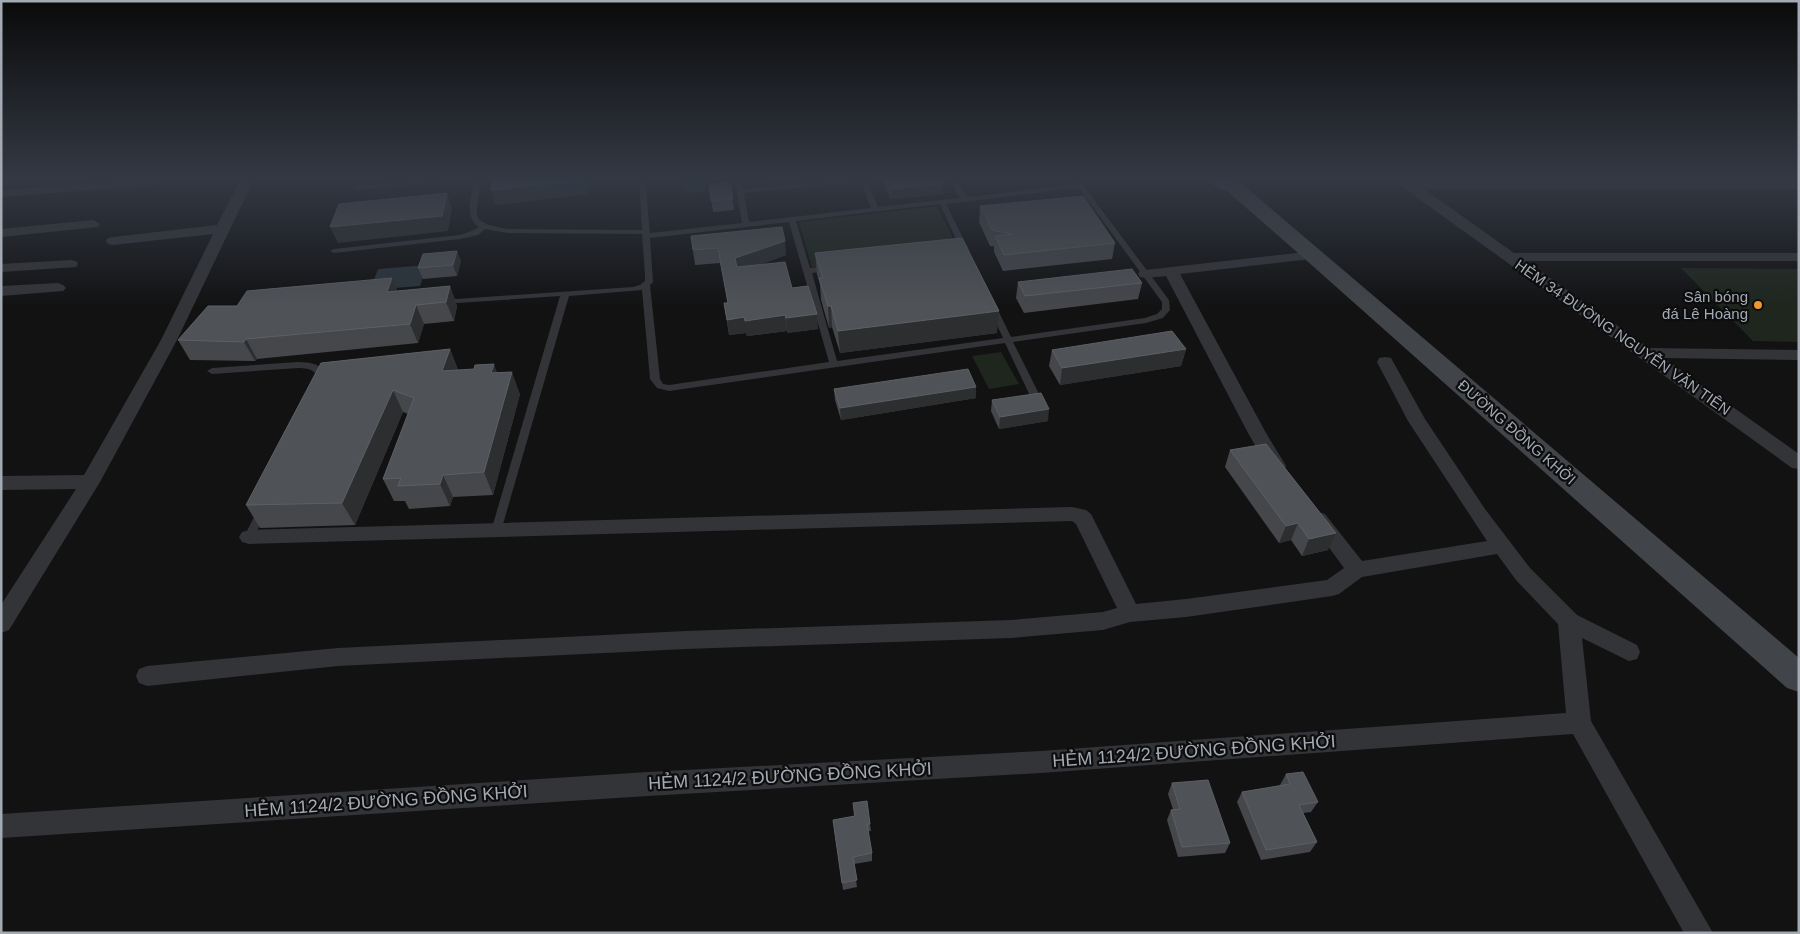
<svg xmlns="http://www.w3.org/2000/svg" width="1800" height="934" font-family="Arial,sans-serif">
  <rect width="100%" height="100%" fill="#121213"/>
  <g fill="#1e261e">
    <polygon points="681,177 704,177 706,192 683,194"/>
    <polygon points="743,177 825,177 745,185"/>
    <polygon points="937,206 959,251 812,268 799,222"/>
    <polygon points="1681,268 1799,269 1799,342 1753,341"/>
    <polygon points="1001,352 1019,384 989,389 972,356"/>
  </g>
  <polygon fill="#2a3439" points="427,265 420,286 370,290 378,269"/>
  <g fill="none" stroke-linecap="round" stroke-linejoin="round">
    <g fill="#333438" fill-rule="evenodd">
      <polygon points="450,177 469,177 466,179 356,190 352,188 356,186"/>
      <path d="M 475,177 L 514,177 L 511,179 L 481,182 C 476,218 468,222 508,229 L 642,230 L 639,177 L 645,177 L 650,233 L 742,223 L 734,177 L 740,177 L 743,189 L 859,178 L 859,177 L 896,177 L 893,179 L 867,181 L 878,207 L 960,198 L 949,177 L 955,177 L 967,197 L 1076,184 L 1071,177 L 1077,177 L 1169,300 L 1170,310 L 1163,318 L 1146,323 L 1013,342 L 1042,400 L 1037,403 L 1032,400 L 1005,343 L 669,391 L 657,388 L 650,379 L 642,290 L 569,296 L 501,531 L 500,534 L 492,534 L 491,531 L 560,296 L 442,304 L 438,302 L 442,300 L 633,287 L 640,285 L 645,281 L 645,275 L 642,234 L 508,233 L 485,229 L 478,235 L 460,239 L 334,253 L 330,251 L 334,249 L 460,235 L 472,231 L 479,227 C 463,217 472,193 475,177 ZM 861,182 L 871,208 L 749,222 L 744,193 ZM 1079,188 L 1162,302 L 1162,309 L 1157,314 L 1145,318 L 1011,337 L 996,306 L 992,304 L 988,306 L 1003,338 L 837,361 L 812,273 L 829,271 L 833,269 L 829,267 L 810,268 L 796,221 L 940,204 L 961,250 L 965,252 L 969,250 L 946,204 ZM 789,222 L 829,362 L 669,385 L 663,384 L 660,379 L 650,285 L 653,282 L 650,238 Z"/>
      <path d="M 298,362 C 314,363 322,363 328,380 L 323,383 L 320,382 C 313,369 313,369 298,368 L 212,374 L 207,371 L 212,368 Z"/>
      <polygon points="262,507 266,508 267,511 254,537 253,540 245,540 244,537 257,511 258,508"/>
    </g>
    <g fill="#333438" fill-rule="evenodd">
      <polygon points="242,177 255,177 177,340 100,482 9,630 1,633 1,605 76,489 1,490 1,476 84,475 161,340 213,234 113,245 108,244 106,241 108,238 113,237 217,225"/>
      <polygon points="1392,177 1406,177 1412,181 1799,181 1799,189 1424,189 1514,253 1799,253 1799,261 1526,261 1649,348 1799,350 1799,360 1664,358 1799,454 1799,469 1792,468 1404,188"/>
      <polygon points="152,178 157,179 159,182 157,185 1,197 1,191 5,190"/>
      <polygon points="93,220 100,224 98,227 1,237 1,229"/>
      <polygon points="1314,251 1319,252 1321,255 1319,258 1180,274 1266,433 1286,466 1284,471 1277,472 1270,471 1248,433 1166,276 1145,278 1140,277 1138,274 1140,271 1145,270"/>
      <polygon points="71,260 76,261 78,264 76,267 1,272 1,264"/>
      <polygon points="58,283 63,285 66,288 63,291 1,296 1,286"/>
      <polygon points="1385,357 1391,358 1425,419 1485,509 1530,568 1577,615 1637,645 1640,652 1637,659 1629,661 1582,638 1591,721 1713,933 1684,933 1573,734 1041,773 648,796 1,838 1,814 648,772 1041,751 1566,713 1558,624 1516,580 1497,554 1362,577 1339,594 1332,596 1186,617 1130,622 1103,630 1011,638 686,649 338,666 147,686 139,683 136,676 139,669 147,666 338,648 686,631 1011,620 1103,612 1117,608 1076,524 1072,521 249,544 242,542 239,537 242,532 249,530 1072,507 1086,510 1091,514 1136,604 1186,599 1327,580 1344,568 1308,519 1311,514 1318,512 1325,514 1362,561 1487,541 1408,421 1377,362 1379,358"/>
    </g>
    <polygon fill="#414448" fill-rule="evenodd" points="1206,177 1227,177 1241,183 1799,658 1799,692 1787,688 1306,260 1227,191 1216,187"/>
  </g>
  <g fill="#45474b">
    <polygon points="883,177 939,177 943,184 943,194 891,199 883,182"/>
    <polygon points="730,182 734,210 713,212 709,184"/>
    <polygon points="980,206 1115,243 1112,259 1003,271 994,252 994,246 990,246 979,222"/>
    <polygon points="691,236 786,255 761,264 792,288 818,329 787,333 787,331 747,336 746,333 729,335 724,303 728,303 720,263 695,265"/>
    <polygon points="815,253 997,333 840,353 832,327 829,328 821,300 820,285 817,274"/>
    <polygon points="461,261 457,276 423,279 418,268"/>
    <polygon points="1018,282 1142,283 1138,299 1024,313 1016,298"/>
    <polygon points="450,286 457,306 454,321 424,324 418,343 257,359 255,361 190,360 178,340 237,306"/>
    <polygon points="450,349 458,370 497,373 520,394 493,495 453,497 450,506 409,509 405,501 394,501 383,479 408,414 403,412 355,525 260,528 246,505 321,363"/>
    <polygon points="1186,349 1181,366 1060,385 1049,366 1052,350"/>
    <polygon points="834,389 976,398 841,420 835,400"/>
    <polygon points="992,400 1048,421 999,429 991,411"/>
    <polygon points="1230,450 1328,550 1302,556 1291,540 1279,543 1225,467"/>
    <polygon points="1286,774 1318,802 1311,812 1303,813 1317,842 1310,852 1261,860 1237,802 1242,792 1280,786 1280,785"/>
    <polygon points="1172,783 1230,843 1225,853 1178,857 1167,820 1171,810 1173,809 1168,794"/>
    <polygon points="853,803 870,824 871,831 868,831 872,853 872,861 854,864 857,887 843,890 833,820 854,816"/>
  </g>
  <g fill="#2c2e30">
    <polygon points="356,177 405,177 358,182"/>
    <polygon points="585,177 588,177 588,194 495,205 491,190"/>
    <polygon points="943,184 943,194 891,199 891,189"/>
    <polygon points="447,193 452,208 448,231 338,243 330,227"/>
    <polygon points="785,241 786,255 737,273 735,258"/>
    <polygon points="457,251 461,261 457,276 453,265"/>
    <polygon points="392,278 400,297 387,292"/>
    <polygon points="450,286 457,306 454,321 446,302"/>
    <polygon points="416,305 424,324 418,343 410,324"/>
    <polygon points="828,306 831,306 832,327 829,328"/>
    <polygon points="999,311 997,333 840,353 838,331"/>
    <polygon points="817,314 818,329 787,333 786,318"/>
    <polygon points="785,315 787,331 747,336 746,333 729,335 727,320 744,317"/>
    <polygon points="246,339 257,359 255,361 244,342"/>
    <polygon points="450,349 458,371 442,371"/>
    <polygon points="1186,349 1181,366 1060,385 1062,368"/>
    <polygon points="494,364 502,386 491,373"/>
    <polygon points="512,372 520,394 493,495 484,472"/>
    <polygon points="976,387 976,398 841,420 840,408"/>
    <polygon points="393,390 403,412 355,525 342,503"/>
    <polygon points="1049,409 1048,421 999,429 1000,417"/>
    <polygon points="443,475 453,497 450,506 440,484"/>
    <polygon points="1298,523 1291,540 1279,543 1286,526"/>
    <polygon points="1336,533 1328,550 1302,556 1309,539"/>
  </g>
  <g fill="#4f5256" stroke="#5c6065">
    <polygon points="492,177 585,177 585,180 491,190"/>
    <polygon points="885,177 939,177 943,184 891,189"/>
    <polygon points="730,182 733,199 711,201 709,184"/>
    <polygon points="447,193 442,216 330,227 339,204"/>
    <polygon points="1083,196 1115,243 1004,255 995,236 1012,234 992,230 980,206"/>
    <polygon points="782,227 785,241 735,258 737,267 785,262 792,288 808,286 817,314 786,318 785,315 745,321 744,317 727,320 724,303 728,303 718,248 693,250 691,236"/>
    <polygon points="962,238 999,311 838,331 831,306 828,306 819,278 823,278 815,253"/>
    <polygon points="457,251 453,265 418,268 423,254"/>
    <polygon points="1132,269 1142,283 1025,296 1018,282"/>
    <polygon points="392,278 387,292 450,286 446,302 416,305 410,324 246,339 244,342 178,340 208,306 237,306 247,291"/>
    <polygon points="1172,331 1186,349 1062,368 1052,350"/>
    <polygon points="450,349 442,371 474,369 475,365 494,364 491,373 512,372 484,472 443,475 440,484 398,486 401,478 383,479 414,398 393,390 342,503 246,505 321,363"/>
    <polygon points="968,369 976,387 840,408 834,389"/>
    <polygon points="1041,393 1049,409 1000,417 992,400"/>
    <polygon points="1266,444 1336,533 1309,539 1298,523 1286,526 1230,450"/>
    <polygon points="1303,772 1318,802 1299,805 1317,842 1266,850 1242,792 1290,784 1286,774"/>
    <polygon points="1208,780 1230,843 1182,847 1171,810 1180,809 1172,783"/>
    <polygon points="867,801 870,824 867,824 872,853 853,857 857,880 842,883 833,820 855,816 853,803"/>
  </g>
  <linearGradient id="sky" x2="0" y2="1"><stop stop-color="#0a0a0a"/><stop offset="0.58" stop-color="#333944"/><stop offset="1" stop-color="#333944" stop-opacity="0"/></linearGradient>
  <rect width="1800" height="307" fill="url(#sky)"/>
  <circle fill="#ef962e" stroke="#0d0d0e" stroke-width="2" cx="1758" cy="305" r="5"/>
  <g text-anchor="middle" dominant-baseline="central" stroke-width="4.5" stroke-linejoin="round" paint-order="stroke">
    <g font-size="15" fill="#a3aab4" stroke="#0d0d0e" text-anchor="end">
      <text x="1748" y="296">Sân bóng<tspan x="1748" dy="17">đá Lê Hoàng</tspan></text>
    </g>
    <g font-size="15" fill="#a3aab4" stroke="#0d0d0e">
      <text transform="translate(1623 337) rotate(35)">HẺM 34 ĐƯỜNG NGUYỄN VĂN TIÊN</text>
      <text transform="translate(1517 432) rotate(41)">ĐƯỜNG ĐỒNG KHỞI</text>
    </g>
    <g font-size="18" fill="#a3aab4" stroke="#0d0d0e">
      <text transform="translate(1194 751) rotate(-4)">HẺM 1124/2 ĐƯỜNG ĐỒNG KHỞI</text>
      <text transform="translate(790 776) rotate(-3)">HẺM 1124/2 ĐƯỜNG ĐỒNG KHỞI</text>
      <text transform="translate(386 801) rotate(-4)">HẺM 1124/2 ĐƯỜNG ĐỒNG KHỞI</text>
    </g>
  </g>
  <rect width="1800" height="934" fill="none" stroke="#a3aab4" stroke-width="5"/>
</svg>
